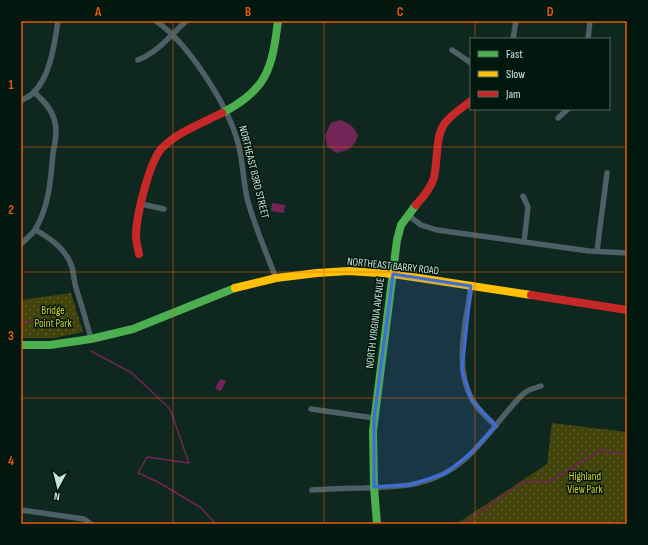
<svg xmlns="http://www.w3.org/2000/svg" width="648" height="545" font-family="'Sofia Sans Condensed',sans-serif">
  <defs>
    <pattern id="grass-dots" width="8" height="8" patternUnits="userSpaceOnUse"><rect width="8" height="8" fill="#42430a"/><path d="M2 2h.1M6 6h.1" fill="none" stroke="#5c5e2d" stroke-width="1.8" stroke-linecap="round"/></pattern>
  </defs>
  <rect width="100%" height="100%" fill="#0e2820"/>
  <g fill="url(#grass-dots)">
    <polygon points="71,293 83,332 54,338 21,338 21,300"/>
    <polygon points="552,423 627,432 627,521 599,524 456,524 547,464"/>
  </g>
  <g fill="#722457">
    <path d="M 340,120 C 349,123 355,127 358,136 C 353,149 349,150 336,153 L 327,146 L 325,135 L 331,123 Z"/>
    <polygon points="272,203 285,205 284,213 271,211"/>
    <polygon points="220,379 226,381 221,391 215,389"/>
  </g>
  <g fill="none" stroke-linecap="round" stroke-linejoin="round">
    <g stroke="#722457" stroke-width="1.5">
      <polyline points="21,321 51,321 72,329"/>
      <polyline points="91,351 132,373 170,409 189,463 147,457 138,473 158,482 200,507 216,524"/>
      <polyline points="464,524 522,482 550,481 601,450 627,455"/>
    </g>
    <g stroke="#4d6065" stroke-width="5.5">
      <path d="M 156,21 C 188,43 228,105 238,143 C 243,161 243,180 247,198 C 254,225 266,252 276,278"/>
      <polyline points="513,39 516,21"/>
      <polyline points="588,39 590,21"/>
      <polyline points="452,50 471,63"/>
      <path d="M 138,60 C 158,52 171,35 186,21"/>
      <path d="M 21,101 C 25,98 31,96 34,92 C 50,77 55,42 58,21"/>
      <polyline points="558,118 568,109"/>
      <polyline points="523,196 528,207 524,242"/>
      <polyline points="141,204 164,209"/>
      <polyline points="408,215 421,225 437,230 589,251 627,253"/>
      <path d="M 36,230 C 51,239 66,249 72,267 C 74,275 74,283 77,291 C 82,307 87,323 91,339"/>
      <path d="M 21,244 C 26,239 33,234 36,228 C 49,206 51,178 53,153 C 55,142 58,130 54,119 C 51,108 43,100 34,92"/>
      <polyline points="597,251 607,173"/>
      <path d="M 471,286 C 466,322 453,368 473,401 C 479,411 487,418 496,426"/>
      <polyline points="311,409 374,418"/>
      <path d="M 312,490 C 330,489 347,488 364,488 C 402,487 434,486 464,460 C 486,441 502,415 523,394 L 529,390 L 541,386"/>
      <polyline points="21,510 84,519 91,524"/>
    </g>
    <g stroke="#4caf50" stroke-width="8">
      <path d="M 222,113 C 267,90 272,69 278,21"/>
      <polyline points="21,345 50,345 91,339 133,329 235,288"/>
      <polyline points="377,524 374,487 373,431 397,240 401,225 416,205"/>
    </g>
    <polyline stroke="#ffc107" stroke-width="8" points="235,288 276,278 317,273 349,271 393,274 531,295"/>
    <g stroke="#c62828" stroke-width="8">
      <path d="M 416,205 C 423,197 432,187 434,177 C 438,161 435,136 445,123 C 452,114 462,108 471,101"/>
      <path d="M 139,254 C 138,248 136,242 136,236 C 136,217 149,162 162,148 C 178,132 202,123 222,113"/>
      <polyline points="531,295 627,310"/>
    </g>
  </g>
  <path fill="#3f6cd8" fill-opacity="0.2" stroke="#3f6cd8" stroke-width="3" stroke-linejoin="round" d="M 393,274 L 471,286 L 462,371 L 472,400 L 496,426 L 470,454 L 446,473 L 410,485 L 374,487 L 374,418 Z"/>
  <path fill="none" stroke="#e8590c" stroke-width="1" stroke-opacity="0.55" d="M 173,21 L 173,524M 324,21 L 324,524M 475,21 L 475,39M 475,109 L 475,524M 21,147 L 627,147M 21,272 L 627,272M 21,398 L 627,398"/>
  <g text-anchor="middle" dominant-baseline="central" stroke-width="3" stroke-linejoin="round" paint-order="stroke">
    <g font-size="11" fill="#c9e5d8" stroke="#02170e">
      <text transform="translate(254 172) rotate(76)">NORTHEAST 83RD STREET</text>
      <text transform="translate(393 266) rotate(6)">NORTHEAST BARRY ROAD</text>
      <text transform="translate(375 323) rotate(-83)">NORTH VIRGINIA AVENUE</text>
    </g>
    <g font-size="11" fill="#d5cb28" stroke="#02170e">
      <text x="53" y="310">Bridge<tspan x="53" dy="13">Point Park</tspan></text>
      <text x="585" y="476">Highland<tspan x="585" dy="13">View Park</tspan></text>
    </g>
  </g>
  <rect width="648" height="545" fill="none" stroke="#02170e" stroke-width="44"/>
  <rect x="470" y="38" width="140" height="72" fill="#02170e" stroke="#52695f"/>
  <rect x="478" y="51" width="20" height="6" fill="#4caf50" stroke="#52695f"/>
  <text x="506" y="58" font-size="12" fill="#c9e5d8">Fast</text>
  <rect x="478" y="71" width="20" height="6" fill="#ffc107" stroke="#52695f"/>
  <text x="506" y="78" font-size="12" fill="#c9e5d8">Slow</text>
  <rect x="478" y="91" width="20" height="6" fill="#c62828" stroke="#52695f"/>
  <text x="506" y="98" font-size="12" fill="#c9e5d8">Jam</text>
  <g transform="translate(58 487) rotate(187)" stroke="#02170e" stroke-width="3" paint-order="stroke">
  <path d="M0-3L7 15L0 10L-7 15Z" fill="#c9e5d8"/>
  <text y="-6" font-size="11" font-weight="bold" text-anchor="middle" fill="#c9e5d8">N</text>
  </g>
  <rect x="22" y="22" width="604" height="501" fill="none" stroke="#e8590c" stroke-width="1.5"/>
  <g font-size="13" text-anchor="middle" font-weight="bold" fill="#e8590c">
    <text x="98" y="16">A</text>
    <text x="248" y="16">B</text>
    <text x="400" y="16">C</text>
    <text x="550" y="16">D</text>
    <text x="11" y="89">1</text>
    <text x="11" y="214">2</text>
    <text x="11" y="340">3</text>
    <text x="11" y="465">4</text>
  </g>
</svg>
